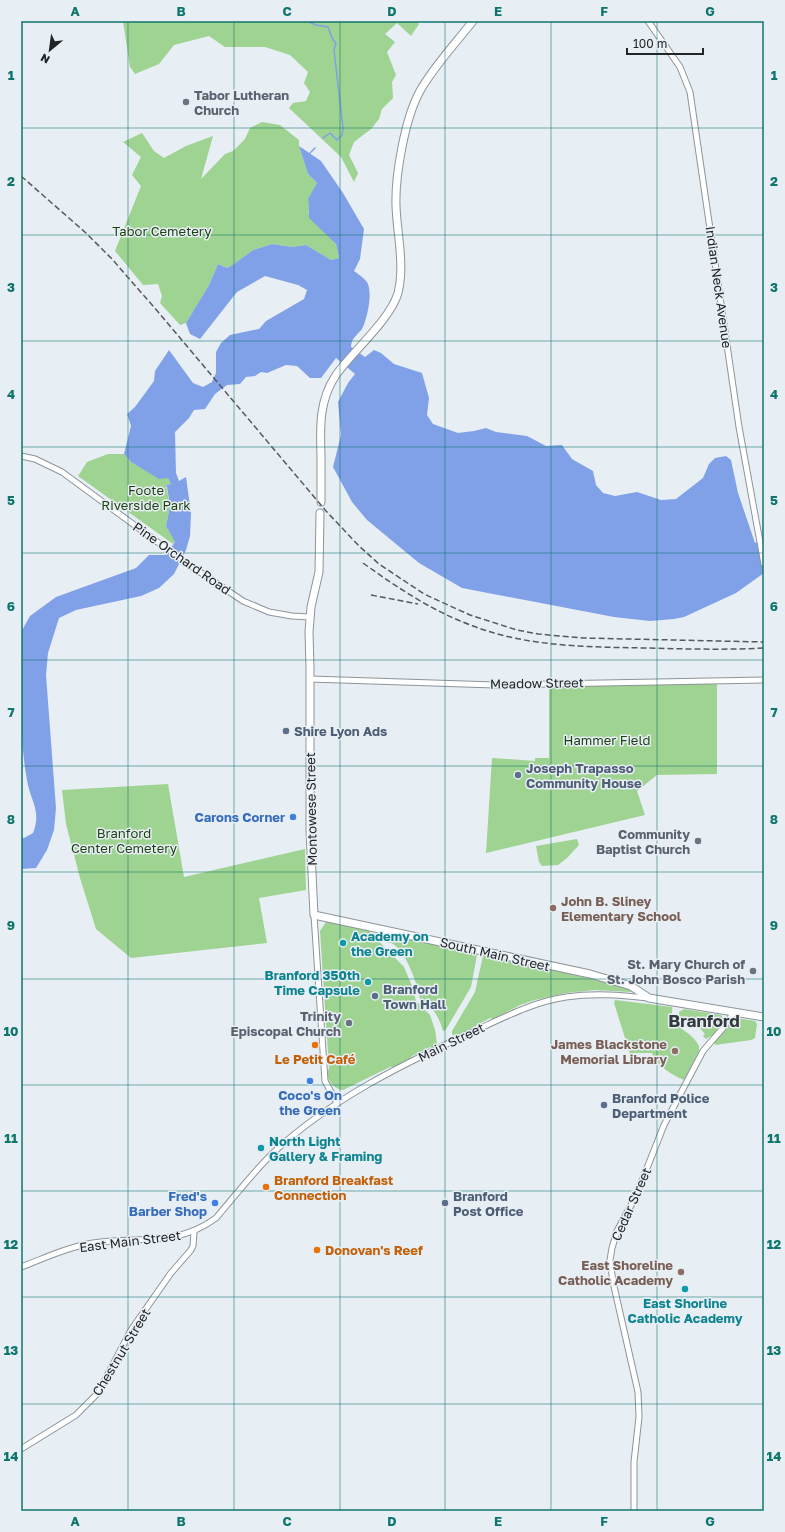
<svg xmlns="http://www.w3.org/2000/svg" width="785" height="1532" font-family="'Golos Text',sans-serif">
  <rect width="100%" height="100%" fill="#e7eef4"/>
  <g fill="#9ed391">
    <polygon points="123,21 185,21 188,23 192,21 416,21 419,24 411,36 397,23 385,34 395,42 387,52 396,75 392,82 393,98 382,109 379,119 371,129 354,142 349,155 358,173 354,182 341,157 289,108 293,103 306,101 310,92 304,83 308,72 290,55 265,47 225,47 209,36 174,45 159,64 135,74 130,67"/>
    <polygon points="262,122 280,125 299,140 299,146 308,174 317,183 309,199 310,207 308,212 336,244 339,258 331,260 306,245 292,247 272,244 253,250 234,264 227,268 218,264 209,285 186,323 180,325 160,303 162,296 158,284 143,285 115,251 141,186 132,175 141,157 123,142 142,133 154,151 164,158 186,146 213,136 201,179 225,154 233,151 245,139 250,128"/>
    <polygon points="108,454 124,454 131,462 159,478 168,478 171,484 166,485 170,506 166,526 175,541 173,544 78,476 87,462"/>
    <polygon points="717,680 717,774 657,775 637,791 645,815 486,853 492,758 535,761 535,758 549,758 549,683"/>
    <polygon points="168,784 184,877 305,849 306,890 259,898 267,943 131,958 96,929 80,878 66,824 62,790"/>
    <polygon points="577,839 579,845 567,858 558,865 542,866 539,862 536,846"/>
    <path d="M 326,922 L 329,922 L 367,929 L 404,967 L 412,986 L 416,1001 L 430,1015 L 435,1030 L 437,1044 L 435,1047 L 430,1047 L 412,1056 C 408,1062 397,1067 390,1067 L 343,1090 C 333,1089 324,1078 329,1068 L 320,931 Z"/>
    <path d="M 381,932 L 476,952 L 477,955 L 471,987 L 445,1031 L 443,1031 C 441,1024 438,1016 433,1010 C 428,1005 421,1003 419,996 L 420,994 C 415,981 404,943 387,942 L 380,934 Z"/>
    <polygon points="485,954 588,978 630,989 632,991 630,992 595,990 566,993 535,1000 520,1005 493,1019 490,1018 455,1037 452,1034 452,1031 475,992 483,956"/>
    <path d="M 615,1000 L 672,1007 C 673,1011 671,1015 672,1019 C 675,1027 693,1033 699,1046 L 699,1051 L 684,1080 C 672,1075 657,1066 652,1053 L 633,1053 L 631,1057 L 614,1003 Z"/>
    <polygon points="684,1009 721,1015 723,1018 723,1023 713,1035 706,1039 703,1036 705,1034 698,1026 695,1028 694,1026 695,1023 688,1019 685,1022 679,1017 679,1012"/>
    <polygon points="736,1018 755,1021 757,1024 755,1038 751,1040 715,1045 714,1042 734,1019"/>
  </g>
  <path fill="#80a1e8" d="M 299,146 L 321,161 L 343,193 L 364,229 L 360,259 L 354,271 C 358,274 363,277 366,281 C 374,289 367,320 362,329 C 357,335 351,339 351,347 L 365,357 L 374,350 L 381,353 L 394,364 L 422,373 L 429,398 L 427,415 L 433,424 L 458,433 L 474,431 L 486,428 L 496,432 L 527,436 L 546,446 L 562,445 L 572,459 L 593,471 L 596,485 L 603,493 L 615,496 L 637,492 L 661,500 L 676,499 L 703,478 L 709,464 L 715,458 L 726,456 L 731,460 L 738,493 L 755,543 L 764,539 L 764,573 L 736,593 L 684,617 L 674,619 L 650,621 L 614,617 L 462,588 L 419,563 L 367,520 L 352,502 L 333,467 L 341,435 L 338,402 L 348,383 L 355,374 L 336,358 L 321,378 L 310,378 L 297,366 L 286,365 L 267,373 L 261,372 L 255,376 L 246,377 L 240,384 L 227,385 L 215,394 L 205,409 L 194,410 L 189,418 L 175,432 L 176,473 L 179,481 L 186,477 L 191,513 L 190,536 L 186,550 L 174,574 L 159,588 L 141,596 L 76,610 L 59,618 L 48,653 L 46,675 L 56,808 L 54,830 L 47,850 L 36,868 L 21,869 L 21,837 L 24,838 L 33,833 C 42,811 30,800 27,780 C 18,731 21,681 21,632 L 30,616 L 56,597 L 136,568 L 149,555 L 165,555 L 175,542 L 166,526 L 170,506 L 167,487 L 166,485 L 171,484 L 168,478 L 159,479 L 131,462 L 124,454 L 131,426 L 127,414 L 135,407 L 154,381 L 155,371 L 169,350 L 193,383 L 203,387 L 212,382 L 216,373 L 216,352 L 221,343 L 230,335 L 259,329 L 266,321 L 304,299 L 307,290 L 298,285 L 265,276 L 237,292 L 200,339 L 190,334 L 186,323 L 209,285 L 218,264 L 227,268 L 234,264 L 253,250 L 272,244 L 292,247 L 306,245 L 331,260 L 339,258 L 336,244 L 309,218 C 308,211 310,206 308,199 L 317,183 L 308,174 Z"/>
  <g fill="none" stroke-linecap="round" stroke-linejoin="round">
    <g stroke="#80a1e8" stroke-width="1.5">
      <polyline points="307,21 316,25 328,27 333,40 336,43 334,50 343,128 342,135 337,140 330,133 323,138"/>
      <polyline points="310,153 315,148"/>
    </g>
    <g stroke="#8e949b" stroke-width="7">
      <g id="minor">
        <polyline points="648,21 680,67 690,92 739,427 764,564"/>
        <polyline points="21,456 35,459 62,472 182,560 243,601 269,612 292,616 310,617"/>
        <polyline points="310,679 495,685 764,680"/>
        <polyline points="314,915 325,1081 337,1103"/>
        <path d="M 21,1267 C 45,1258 68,1247 93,1243 C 138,1236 177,1247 216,1218 C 235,1196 253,1172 274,1152 C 330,1100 401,1065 470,1033 C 501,1019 532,1002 566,997 C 594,993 620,995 648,998"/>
        <polyline points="21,1449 76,1415 98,1393 131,1330 171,1273 191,1250 193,1246 194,1232"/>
        <polyline points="634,1511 634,1462 639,1417 638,1392 613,1282 610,1260 612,1248 617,1231 636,1196 664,1125 703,1051 723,1028 734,1012"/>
      </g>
    </g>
    <g stroke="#8e949b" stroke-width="9">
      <g id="major">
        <path d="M 321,502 C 321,487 321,471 321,456 C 320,427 319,400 336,375 C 353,351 390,320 398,293 C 405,265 397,234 396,206 C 395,175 405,118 420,91 C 434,66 455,44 473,21"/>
        <polyline points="320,513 319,572 311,607 309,632 310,668 310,831 314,915 590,974 631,986 649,998 764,1017"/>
      </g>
    </g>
    <use href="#minor" stroke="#fff" stroke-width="5"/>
    <use href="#major" stroke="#fff" stroke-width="7"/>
    <g stroke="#565a5d" stroke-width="1.5" stroke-dasharray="6 3" stroke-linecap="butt">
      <polyline points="21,176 86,233 112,259 159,313 326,511 359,546 379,564 424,594 470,615 517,630 538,634 583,638 764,642"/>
      <path d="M 363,563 C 398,588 432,611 473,626 C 528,647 588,647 646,648 C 685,649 725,650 764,648"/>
      <polyline points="371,595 418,604"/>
    </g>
  </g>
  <path fill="none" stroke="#0f766e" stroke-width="1" stroke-opacity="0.55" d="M 128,21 L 128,1511M 234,21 L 234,1511M 340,21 L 340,1511M 445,21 L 445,1511M 551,21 L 551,1511M 657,21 L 657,1511M 21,128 L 764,128M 21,235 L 764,235M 21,341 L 764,341M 21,447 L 764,447M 21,553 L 764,553M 21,660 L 764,660M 21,766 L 764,766M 21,872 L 764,872M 21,979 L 764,979M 21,1085 L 764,1085M 21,1191 L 764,1191M 21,1297 L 764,1297M 21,1404 L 764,1404"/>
  <g fill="#6b7280" stroke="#e7eef4" stroke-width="1.5">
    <circle cx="186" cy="102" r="4"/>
    <circle cx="698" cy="841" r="4"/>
    <circle cx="753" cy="971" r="4"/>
    <circle cx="349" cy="1023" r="4"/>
  </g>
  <g fill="#5c6f8a" stroke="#e7eef4" stroke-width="1.5">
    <circle cx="286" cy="731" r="4"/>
    <circle cx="518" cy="775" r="4"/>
    <circle cx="375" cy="996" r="4"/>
    <circle cx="604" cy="1105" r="4"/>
    <circle cx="445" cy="1203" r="4"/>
  </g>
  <g fill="#3f7fe0" stroke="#e7eef4" stroke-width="1.5">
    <circle cx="293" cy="817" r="4"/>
    <circle cx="310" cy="1081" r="4"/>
    <circle cx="215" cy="1203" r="4"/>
  </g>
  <g fill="#8d6e63" stroke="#e7eef4" stroke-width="1.5">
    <circle cx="553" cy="908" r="4"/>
    <circle cx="675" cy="1051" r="4"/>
    <circle cx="681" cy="1272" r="4"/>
  </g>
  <g fill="#0f9aa8" stroke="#e7eef4" stroke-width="1.5">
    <circle cx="343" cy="943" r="4"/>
    <circle cx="368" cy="982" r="4"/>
    <circle cx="261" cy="1148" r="4"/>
    <circle cx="685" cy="1289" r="4"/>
  </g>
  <g fill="#e8710a" stroke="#e7eef4" stroke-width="1.5">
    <circle cx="315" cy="1045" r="4"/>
    <circle cx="266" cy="1187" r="4"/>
    <circle cx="317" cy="1250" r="4"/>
  </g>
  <g text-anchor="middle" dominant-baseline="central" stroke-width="3" stroke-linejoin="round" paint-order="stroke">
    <g font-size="13" font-weight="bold" fill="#5b616d" stroke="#e7eef4" text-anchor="end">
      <text x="194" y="95" text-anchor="start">Tabor Lutheran<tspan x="194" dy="15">Church</tspan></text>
      <text x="690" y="834">Community<tspan x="690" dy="15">Baptist Church</tspan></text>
      <text x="745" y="964">St. Mary Church of<tspan x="745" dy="15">St. John Bosco Parish</tspan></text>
      <text x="341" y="1016">Trinity<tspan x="341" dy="15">Episcopal Church</tspan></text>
    </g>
    <g font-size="13" fill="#1b3f10" stroke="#e7eef4">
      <text x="162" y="231">Tabor Cemetery</text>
      <text x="146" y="490">Foote<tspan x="146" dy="15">Riverside Park</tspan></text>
      <text x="607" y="740">Hammer Field</text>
      <text x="124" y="833">Branford<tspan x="124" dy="15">Center Cemetery</tspan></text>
    </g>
    <g font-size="13" fill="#222527" stroke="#e7eef4">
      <text transform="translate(719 287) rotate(82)">Indian Neck Avenue</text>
      <text transform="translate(182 558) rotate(35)">Pine Orchard Road</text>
      <text transform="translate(537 683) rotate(-1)">Meadow Street</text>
      <text transform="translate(311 809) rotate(-91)">Montowese Street</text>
      <text transform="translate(495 954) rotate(13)">South Main Street</text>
      <text transform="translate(451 1042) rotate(-26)">Main Street</text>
      <text transform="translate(631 1204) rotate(-66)">Cedar Street</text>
      <text transform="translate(130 1241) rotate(-7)">East Main Street</text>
      <text transform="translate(121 1352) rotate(-59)">Chestnut Street</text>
    </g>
    <g font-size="13" font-weight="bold" fill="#4e5e75" stroke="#e7eef4" text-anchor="start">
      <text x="294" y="731">Shire Lyon Ads</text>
      <text x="526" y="768">Joseph Trapasso<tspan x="526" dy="15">Community House</tspan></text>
      <text x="383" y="989">Branford<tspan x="383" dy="15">Town Hall</tspan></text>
      <text x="612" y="1098">Branford Police<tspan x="612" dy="15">Department</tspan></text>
      <text x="453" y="1196">Branford<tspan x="453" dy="15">Post Office</tspan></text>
    </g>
    <g font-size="13" font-weight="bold" fill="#366cbe" stroke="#e7eef4" text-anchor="end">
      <text x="285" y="817">Carons Corner</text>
      <text x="310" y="1095" text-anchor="middle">Coco's On<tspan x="310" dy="15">the Green</tspan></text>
      <text x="207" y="1196">Fred's<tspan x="207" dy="15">Barber Shop</tspan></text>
    </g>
    <g font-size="13" font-weight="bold" fill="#785e54" stroke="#e7eef4" text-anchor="end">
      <text x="561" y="901" text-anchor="start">John B. Sliney<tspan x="561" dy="15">Elementary School</tspan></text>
      <text x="667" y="1044">James Blackstone<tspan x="667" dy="15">Memorial Library</tspan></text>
      <text x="673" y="1265">East Shoreline<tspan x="673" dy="15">Catholic Academy</tspan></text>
    </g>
    <g font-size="13" font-weight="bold" fill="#0d838f" stroke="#e7eef4" text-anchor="start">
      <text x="351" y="936">Academy on<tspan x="351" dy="15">the Green</tspan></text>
      <text x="360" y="975" text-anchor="end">Branford 350th<tspan x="360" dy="15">Time Capsule</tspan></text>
      <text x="269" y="1141">North Light<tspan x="269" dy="15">Gallery &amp; Framing</tspan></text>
      <text x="685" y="1303" text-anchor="middle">East Shorline<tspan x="685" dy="15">Catholic Academy</tspan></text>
    </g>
    <g font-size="13" font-weight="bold" fill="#c56008" stroke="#e7eef4" text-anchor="start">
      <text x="315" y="1059" text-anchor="middle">Le Petit Café</text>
      <text x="274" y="1180">Branford Breakfast<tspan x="274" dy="15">Connection</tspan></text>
      <text x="325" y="1250">Donovan's Reef</text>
    </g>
    <g font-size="17" font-weight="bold" fill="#34393e" stroke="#e7eef4">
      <text x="704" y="1020">Branford</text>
    </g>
  </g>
  <rect width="785" height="1532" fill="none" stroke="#e7eef4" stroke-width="44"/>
  <g transform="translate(50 50) rotate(209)" stroke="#e7eef4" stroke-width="3" paint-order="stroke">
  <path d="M0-3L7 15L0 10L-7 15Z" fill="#222527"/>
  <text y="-6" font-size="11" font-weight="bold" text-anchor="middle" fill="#222527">N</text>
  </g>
  <path d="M627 48v6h76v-6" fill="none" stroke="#222527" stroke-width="2"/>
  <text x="633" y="48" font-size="12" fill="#222527" stroke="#e7eef4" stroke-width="3" paint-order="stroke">100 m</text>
  <rect x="22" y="22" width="741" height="1488" fill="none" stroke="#0f766e" stroke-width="1.5"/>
  <g font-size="13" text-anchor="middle" font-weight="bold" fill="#0f766e">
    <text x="75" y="16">A</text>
    <text x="181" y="16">B</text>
    <text x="287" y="16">C</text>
    <text x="392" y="16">D</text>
    <text x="498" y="16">E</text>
    <text x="604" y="16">F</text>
    <text x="710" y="16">G</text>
    <text x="11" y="80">1</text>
    <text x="774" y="80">1</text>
    <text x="11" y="186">2</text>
    <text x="774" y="186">2</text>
    <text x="11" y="292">3</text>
    <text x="774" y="292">3</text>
    <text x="11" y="399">4</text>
    <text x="774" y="399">4</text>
    <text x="11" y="505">5</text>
    <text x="774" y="505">5</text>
    <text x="11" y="611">6</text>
    <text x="774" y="611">6</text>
    <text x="11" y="717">7</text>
    <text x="774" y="717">7</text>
    <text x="11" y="824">8</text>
    <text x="774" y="824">8</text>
    <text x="11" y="930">9</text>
    <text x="774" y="930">9</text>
    <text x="11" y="1036">10</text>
    <text x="774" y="1036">10</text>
    <text x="11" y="1143">11</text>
    <text x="774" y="1143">11</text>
    <text x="11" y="1249">12</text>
    <text x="774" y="1249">12</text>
    <text x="11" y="1355">13</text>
    <text x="774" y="1355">13</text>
    <text x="11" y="1461">14</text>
    <text x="774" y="1461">14</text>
    <text x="75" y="1526">A</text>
    <text x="181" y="1526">B</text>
    <text x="287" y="1526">C</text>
    <text x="392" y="1526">D</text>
    <text x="498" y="1526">E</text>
    <text x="604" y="1526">F</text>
    <text x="710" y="1526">G</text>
  </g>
</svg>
